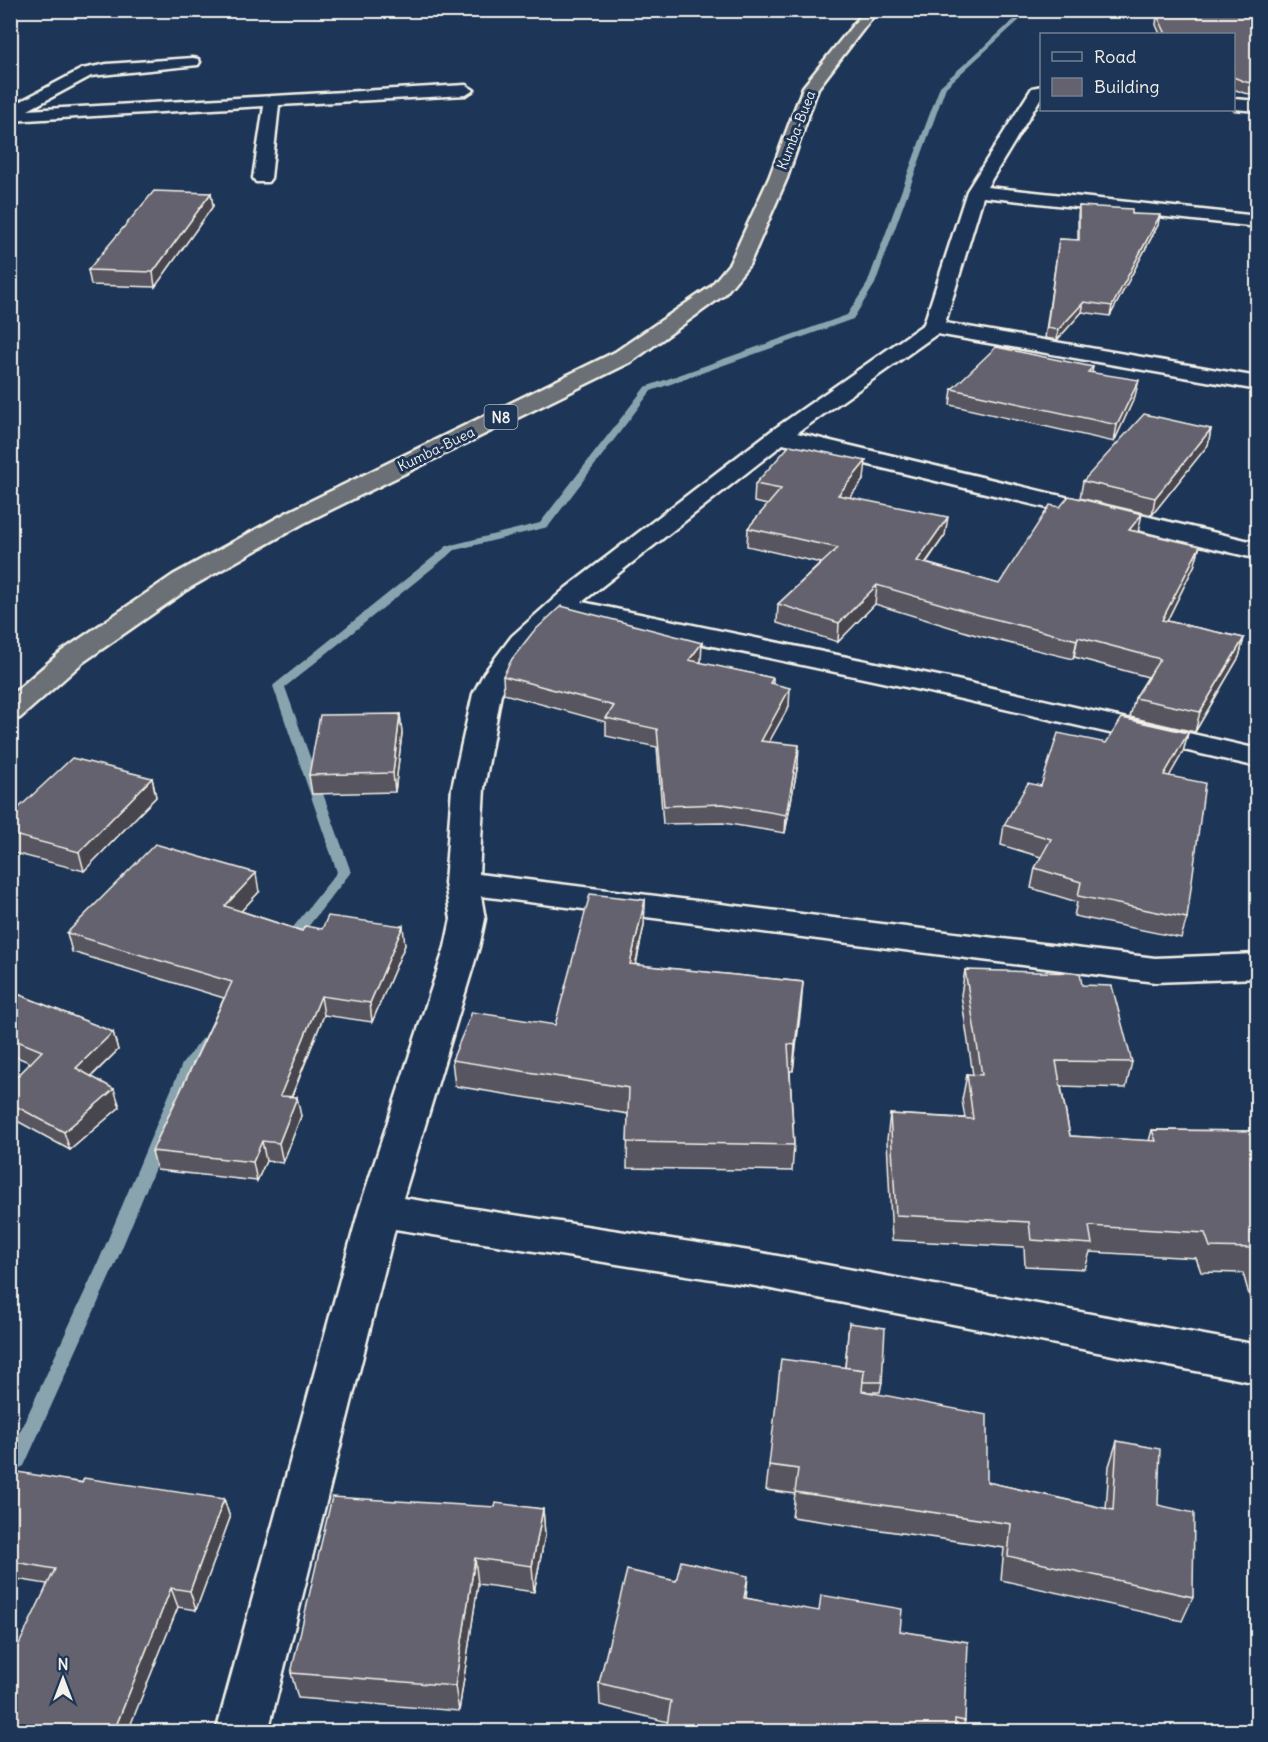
<svg xmlns="http://www.w3.org/2000/svg" width="1268" height="1742" font-family="Delius,sans-serif">
  <rect width="100%" height="100%" fill="#1d3557"/>
  <filter id="ink" filterUnits="userSpaceOnUse"><feTurbulence type="fractalNoise" baseFrequency=".0167" numOctaves="2"/><feDisplacementMap in="SourceGraphic" scale="12" xChannelSelector="R" yChannelSelector="G"/><feConvolveMatrix kernelMatrix="1 2 1 2 8 2 1 2 1" color-interpolation-filters="sRGB"/></filter>
  <g filter="url(#ink)">
    <g fill="none" stroke-linecap="round" stroke-linejoin="round">
      <g fill="#8aa4af" fill-rule="evenodd">
        <polygon points="1016,10 1021,10 1025,15 946,87 875,284 853,319 651,391 548,527 455,550 285,687 351,872 293,946 283,946 281,943 283,940 337,872 273,686 275,684 447,546 540,523 645,387 847,315 867,284 940,86 1019,15"/>
        <polygon points="208,1037 213,1038 216,1042 197,1066 115,1265 24,1466 10,1473 10,1453 97,1265 182,1064 203,1038"/>
      </g>
      <g stroke="#f4f1e8" stroke-width="5">
        <g id="minor">
          <polygon points="193,58 198,59 200,62 198,65 91,76 28,110 466,85 474,90 466,95 279,105 271,178 268,182 256,182 253,178 264,106 10,121 10,107 82,69 107,64"/>
          <polygon points="1042,86 1042,96 987,187 1258,216 1258,227 983,197 945,323 1258,377 1258,390 937,334 797,433 1258,543 1258,559 783,444 582,602 948,678 1258,749 1258,767 948,696 567,615 532,648 511,675 501,694 484,788 479,874 1155,958 1258,954 1258,978 1155,982 481,896 485,919 479,947 403,1198 756,1252 1258,1345 1258,1383 756,1286 395,1229 268,1732 216,1732 359,1210 445,947 451,919 445,883 452,788 473,694 484,673 512,636 566,588 771,431 924,324 967,191 1032,88"/>
          <polygon points="1234,99 1258,101 1258,111 1234,109"/>
        </g>
      </g>
      <g stroke="#f4f1e8" stroke-width="5">
        <polygon id="highway" points="865,10 878,10 818,88 787,178 749,265 724,295 631,362 304,523 191,587 82,663 20,718 10,721 10,696 62,651 173,575 286,513 615,352 710,287 730,263 769,178 803,87"/>
      </g>
      <use href="#minor" fill="#1d3557" fill-rule="evenodd"/>
      <use href="#highway" fill="#6a7074" fill-rule="evenodd"/>
    </g>
    <g fill="#575460" stroke="#f4f1e8" stroke-width="1.5">
      <polygon points="1257,14 1257,95 1244,93 1233,89 1233,34 1160,34 1156,25 1157,15"/>
      <polygon points="211,193 213,206 155,287 91,285 88,270"/>
      <polygon points="1079,206 1132,214 1158,225 1110,316 1082,312 1057,340 1045,338 1059,239 1078,240 1078,215"/>
      <polygon points="1093,367 1092,372 1135,396 1114,442 950,405 952,389"/>
      <polygon points="1211,429 1208,445 1152,515 1080,498 1083,481"/>
      <polygon points="864,479 849,498 945,535 926,563 999,584 1138,532 1195,564 1167,621 1244,638 1239,657 1195,732 1130,717 1135,698 1148,677 1074,657 1073,659 976,635 875,604 838,642 777,623 778,604 821,563 747,546 748,528 768,505 754,502 755,484"/>
      <polygon points="701,661 700,663 773,678 773,684 789,706 769,742 798,764 785,833 723,823 663,824 657,747 606,736 606,722 504,694 503,676"/>
      <polygon points="400,714 402,733 395,792 312,794 309,775"/>
      <polygon points="1188,733 1183,752 1169,776 1187,918 1181,938 1074,916 1077,902 1031,888 1035,868 1041,857 1001,845 1004,825 1041,786 1106,743"/>
      <polygon points="152,778 156,797 84,871 10,852 10,816"/>
      <polygon points="259,892 241,911 302,931 405,945 372,1022 324,1015 292,1097 301,1116 283,1163 266,1161 257,1181 157,1170 152,1151 224,998 72,952 67,933"/>
      <polygon points="645,900 644,925 636,965 803,982 793,1071 790,1071 794,1145 792,1171 627,1168 628,1114 455,1086 452,1060 555,1025"/>
      <polygon points="965,970 1082,985 1132,1062 1126,1088 1061,1086 1070,1136 1149,1141 1152,1130 1257,1131 1257,1324 1243,1273 1201,1272 1196,1258 1090,1252 1085,1269 1025,1266 1024,1247 892,1240 887,1140 890,1114 965,1118 962,1100 967,1074 973,1075 961,995"/>
      <polygon points="10,991 113,1032 118,1050 91,1077 120,1107 70,1150 10,1117 10,1084 31,1063 10,1054"/>
      <polygon points="849,1323 882,1382 880,1392 867,1392 987,1482 1106,1509 1109,1466 1117,1441 1158,1505 1193,1597 1182,1621 1001,1580 1004,1548 792,1517 795,1494 766,1490 769,1465 845,1367"/>
      <polygon points="10,1474 224,1499 230,1518 196,1610 178,1607 129,1728 10,1731 47,1584 10,1578"/>
      <polygon points="495,1507 543,1509 545,1535 534,1592 478,1584 459,1711 298,1698 291,1673"/>
      <polygon points="676,1581 746,1598 900,1631 965,1721 962,1731 666,1731 668,1722 600,1705 599,1683"/>
    </g>
    <g fill="#47454e" stroke="#f4f1e8" stroke-width="1.5">
      <polygon points="211,193 213,206 155,287 153,272"/>
      <polygon points="1160,215 1158,225 1110,316 1112,306"/>
      <polygon points="1084,302 1082,312 1057,340 1058,330"/>
      <polygon points="1139,380 1135,396 1114,442 1117,425"/>
      <polygon points="1211,429 1208,445 1152,515 1155,498"/>
      <polygon points="866,461 864,479 837,514 838,495"/>
      <polygon points="1142,514 1138,532 1129,530"/>
      <polygon points="948,517 945,535 914,579 917,561"/>
      <polygon points="1200,546 1195,564 1158,639 1162,620"/>
      <polygon points="877,585 875,604 838,642 839,623"/>
      <polygon points="1078,637 1074,657 1073,659 1077,640"/>
      <polygon points="1244,638 1239,657 1195,732 1200,712"/>
      <polygon points="702,643 701,661 689,678 689,660"/>
      <polygon points="790,688 789,706 759,760 761,741"/>
      <polygon points="400,714 402,733 395,792 393,773"/>
      <polygon points="1188,733 1183,752 1159,794 1164,775"/>
      <polygon points="799,745 798,764 785,833 786,815"/>
      <polygon points="152,778 156,797 84,871 79,852"/>
      <polygon points="256,873 259,892 228,925 225,906"/>
      <polygon points="645,900 644,925 630,990 630,964"/>
      <polygon points="403,926 405,945 372,1022 370,1003"/>
      <polygon points="803,982 801,1008 793,1071 795,1045"/>
      <polygon points="321,996 324,1015 284,1115 280,1096"/>
      <polygon points="113,1032 118,1050 81,1086 76,1068"/>
      <polygon points="114,1089 120,1107 70,1150 64,1132"/>
      <polygon points="297,1097 301,1116 283,1163 279,1143"/>
      <polygon points="262,1141 266,1161 257,1181 253,1162"/>
      <polygon points="224,1499 230,1518 196,1610 190,1591"/>
      <polygon points="543,1509 545,1535 534,1592 532,1566"/>
      <polygon points="475,1558 478,1584 459,1711 455,1686"/>
      <polygon points="748,1576 746,1599 744,1598"/>
      <polygon points="171,1588 178,1607 128,1731 116,1726"/>
    </g>
    <g fill="#656270" stroke="#f4f1e8" stroke-width="1.5">
      <polygon points="1188,10 1202,10 1257,14 1257,84 1246,82 1233,77 1233,34 1166,34 1157,15"/>
      <polygon points="154,191 211,193 153,272 88,270"/>
      <polygon points="1079,206 1132,209 1132,214 1160,215 1112,306 1084,302 1058,330 1047,328 1059,239 1079,240"/>
      <polygon points="996,347 1093,367 1088,372 1139,380 1117,425 952,389"/>
      <polygon points="1144,414 1211,429 1155,498 1083,481"/>
      <polygon points="790,445 866,461 838,495 948,517 917,561 999,584 1050,505 1060,507 1069,496 1142,514 1129,530 1200,546 1162,620 1244,638 1200,712 1135,698 1160,659 1078,637 1077,640 979,615 877,585 839,623 778,604 838,548 748,528 781,489 755,484"/>
      <polygon points="561,606 702,643 689,660 773,678 770,683 790,688 761,741 799,745 786,815 723,804 664,806 657,729 606,718 614,706 503,676 512,659 533,632"/>
      <polygon points="400,714 393,773 309,775 320,715"/>
      <polygon points="1122,718 1188,733 1164,775 1205,783 1187,918 1078,896 1081,882 1035,868 1051,839 1004,825 1028,783 1041,786 1058,733 1106,743"/>
      <polygon points="72,758 152,778 79,852 10,834 10,816"/>
      <polygon points="155,844 256,873 225,906 302,931 305,926 322,929 328,916 403,926 370,1003 321,996 280,1096 297,1097 279,1143 262,1141 253,1162 152,1151 232,982 67,933"/>
      <polygon points="590,894 645,900 630,964 803,982 795,1045 788,1044 794,1145 627,1142 629,1088 452,1060 472,1012 555,1025"/>
      <polygon points="965,970 1080,973 1082,985 1112,986 1132,1062 1056,1061 1070,1136 1156,1141 1152,1130 1257,1131 1257,1264 1253,1248 1210,1247 1205,1233 1089,1226 1092,1244 1031,1240 1029,1222 896,1215 890,1114 973,1119 967,1074 982,1075"/>
      <polygon points="10,991 113,1032 76,1068 114,1089 64,1132 10,1103 10,1084 42,1051 10,1038"/>
      <polygon points="849,1323 885,1328 882,1382 863,1382 864,1370 845,1368"/>
      <polygon points="781,1359 864,1370 862,1391 987,1415 987,1482 1113,1510 1117,1441 1160,1449 1158,1505 1194,1513 1193,1597 1008,1556 1011,1524 795,1492 798,1469 769,1465"/>
      <polygon points="12,1471 82,1483 84,1478 224,1499 190,1591 171,1588 116,1726 149,1731 10,1731 10,1663 55,1569 10,1561 10,1474"/>
      <polygon points="332,1497 495,1507 496,1503 543,1509 532,1566 475,1558 455,1686 291,1673"/>
      <polygon points="681,1561 748,1576 744,1598 819,1611 821,1595 902,1609 900,1631 968,1642 965,1721 955,1719 955,1731 666,1731 671,1701 599,1683 627,1570 676,1581"/>
    </g>
  </g>
  <g text-anchor="middle" dominant-baseline="central" stroke-width="6" stroke-linejoin="round" paint-order="stroke">
    <g font-size="14" fill="#f4f1e8" stroke="#1d3557">
      <text transform="translate(796 130) rotate(-69)">Kumba-Buea</text>
      <text transform="translate(436 449) rotate(-26)">Kumba-Buea</text>
    </g>
    <rect fill="#1d3557" stroke="#b4b9bc" stroke-width="1.5" x="484.5" y="405" width="33" height="24" rx="4.5"/>
    <g font-size="15" font-weight="bold" fill="#f4f1e8">
      <text x="501" y="417">N8</text>
    </g>
  </g>
  <rect width="1268" height="1742" fill="none" stroke="#1d3557" stroke-width="36"/>
  <rect x="18" y="18" width="1232" height="1706" fill="none" stroke="#f4f1e8" stroke-width="2" filter="url(#ink)"/>
  <rect x="1040" y="33" width="195" height="78" fill="#1d3557" stroke="#738091" stroke-width="1.5"/>
  <rect x="1052" y="52" width="30" height="9" fill="#1d3557" stroke="#738091" stroke-width="1.5"/>
  <text x="1094" y="63" font-size="18" fill="#f4f1e8">Road</text>
  <rect x="1052" y="78" width="30" height="18" fill="#656270" stroke="#738091" stroke-width="1.5"/>
  <text x="1094" y="93" font-size="18" fill="#f4f1e8">Building</text>
  <g transform="translate(63 1679)" stroke="#1d3557" stroke-width="4.5" paint-order="stroke">
  <path d="M0-4.5L10 22L0 15L-10 22Z" fill="#f4f1e8"/>
  <text y="-9" font-size="16" font-weight="bold" text-anchor="middle" fill="#f4f1e8">N</text>
  </g>
</svg>
